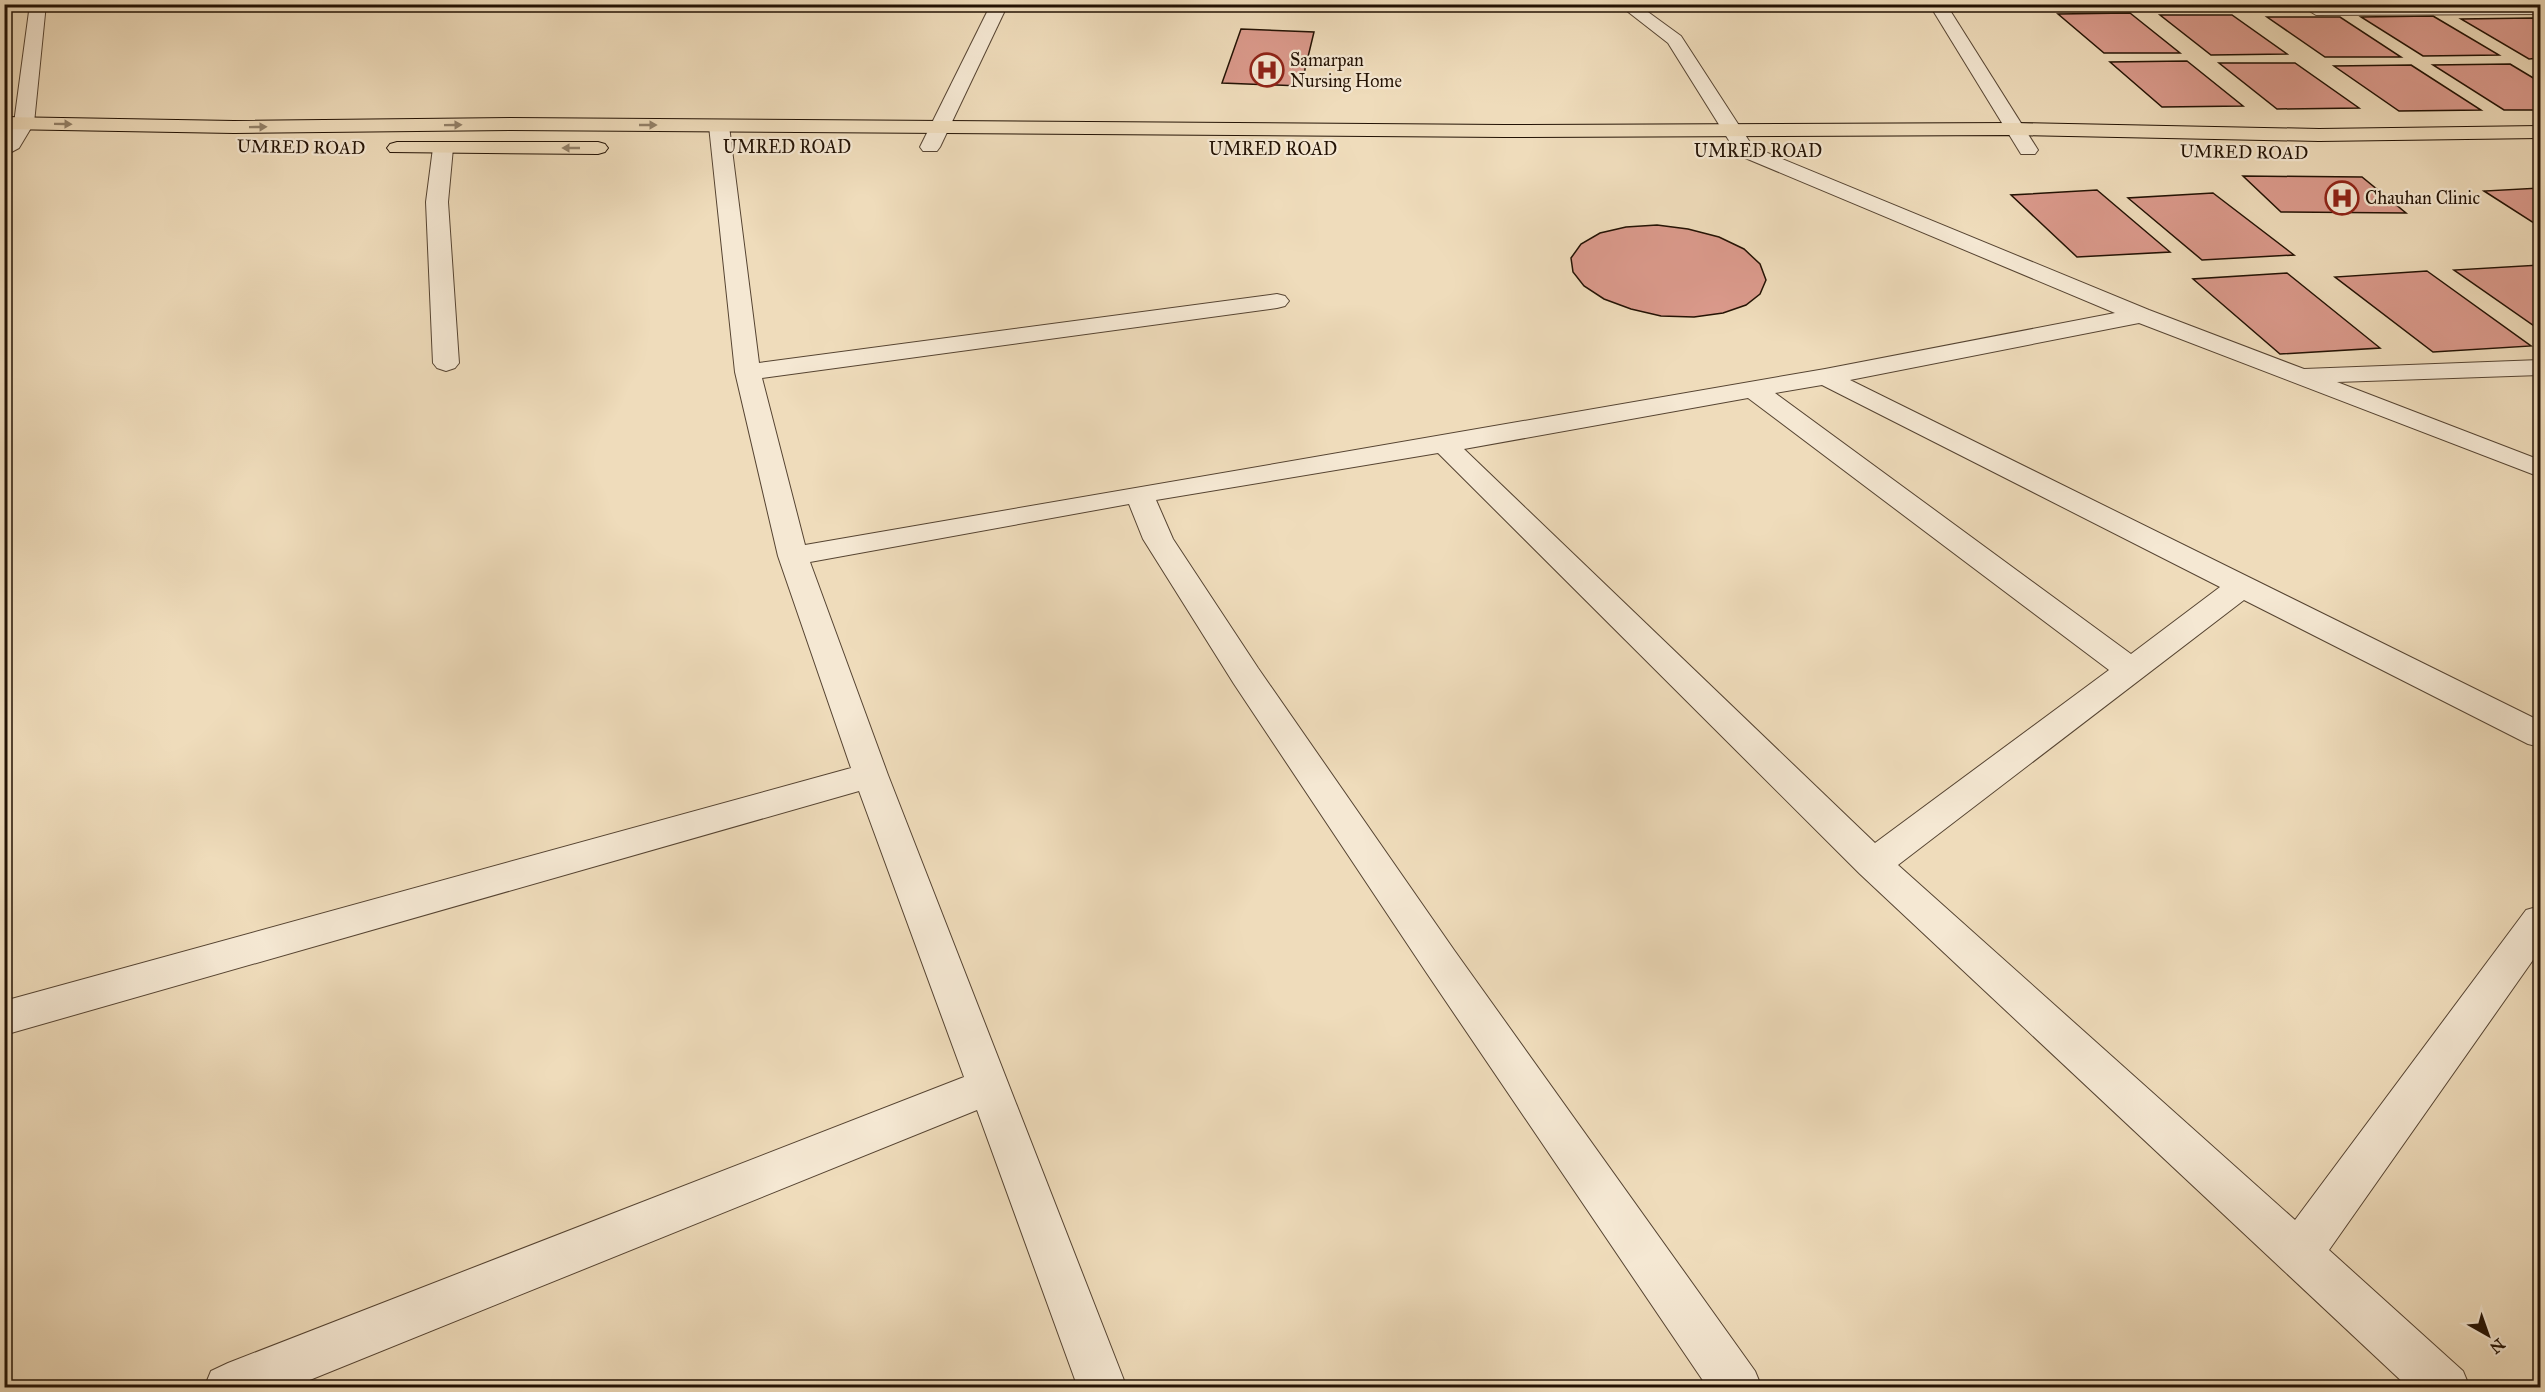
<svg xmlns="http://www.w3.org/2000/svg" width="2545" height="1392" font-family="'IM FELL Great Primer',serif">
  <rect width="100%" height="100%" fill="#efdcbb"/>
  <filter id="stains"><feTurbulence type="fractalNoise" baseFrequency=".00333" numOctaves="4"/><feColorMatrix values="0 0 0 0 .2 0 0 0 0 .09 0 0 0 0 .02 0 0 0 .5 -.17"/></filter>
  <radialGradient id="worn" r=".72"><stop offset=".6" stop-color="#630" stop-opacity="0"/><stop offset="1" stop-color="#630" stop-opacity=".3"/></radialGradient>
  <g fill="#db9a8c" stroke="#231204" stroke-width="1.5">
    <polygon points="1980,4 2113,4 2115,6 1982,7"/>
    <polygon points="2130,13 2180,53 2104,53 2058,14"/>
    <polygon points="2160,15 2232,15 2287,54 2211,55"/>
    <polygon points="2433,16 2499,55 2423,56 2361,17"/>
    <polygon points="2267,17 2340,17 2401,57 2325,57"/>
    <polygon points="2533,18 2540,22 2540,58 2529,59 2461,19"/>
    <polygon points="1241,29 1314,32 1301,86 1222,83"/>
    <polygon points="2187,61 2243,106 2162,107 2110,62"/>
    <polygon points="2219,63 2295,63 2359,108 2277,109"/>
    <polygon points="2510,64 2540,82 2540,110 2504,110 2433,65"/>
    <polygon points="2411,65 2481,110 2399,111 2334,66"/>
    <polygon points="2243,176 2362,177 2406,213 2281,212"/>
    <polygon points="2540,188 2540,227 2484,191"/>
    <polygon points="2097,190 2170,252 2077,257 2011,195"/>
    <polygon points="2213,193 2294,255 2202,260 2128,198"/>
    <polygon points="1657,225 1688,229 1719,237 1744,249 1760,264 1766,280 1760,294 1746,305 1723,313 1694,317 1661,316 1631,309 1604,299 1584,286 1573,272 1571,258 1581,244 1600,233 1626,227"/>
    <polygon points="2540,265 2540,330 2454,270"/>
    <polygon points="2427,271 2531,346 2433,352 2335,277"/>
    <polygon points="2287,273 2380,348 2280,354 2193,279"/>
  </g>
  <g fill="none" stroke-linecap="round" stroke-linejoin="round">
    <g stroke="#564432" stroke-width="2">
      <g id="minor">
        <polygon points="30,4 46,4 34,123 19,148 4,156 4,140 14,123"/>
        <polygon points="991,4 1008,4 940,147 937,151 923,151 920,147"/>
        <path d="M 1618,4 L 1637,4 L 1681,36 L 1753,147 L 2149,310 L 2304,369 L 2540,360 L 2540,375 L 2337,382 L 2540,460 L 2540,477 L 2139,323 L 1850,380 L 2540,721 L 2540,747 L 2528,744 L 2244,600 L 1898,865 L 2295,1220 L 2526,910 L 2540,906 L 2540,950 L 2329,1250 L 2463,1371 L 2470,1388 L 2409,1388 L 1860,874 L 1438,453 L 1156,500 L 1173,539 L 1258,668 L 1454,950 L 1755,1371 L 1762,1388 L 1708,1388 L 1426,972 L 1234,684 L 1143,539 L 1129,504 L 810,562 L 888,775 L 1127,1388 L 1078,1388 L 977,1110 L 290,1388 L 204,1388 L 211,1371 L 228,1363 L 964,1077 L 859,791 L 4,1035 L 4,1001 L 851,768 L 778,556 L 735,372 L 709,126 L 712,122 L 726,122 L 729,126 L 759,363 L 1277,294 L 1285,296 L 1289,301 L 1285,306 L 1277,308 L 762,378 L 805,545 L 1825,369 L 2115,313 L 1738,155 L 1668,43 ZM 1822,385 L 2220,587 L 2131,654 L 1775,393 ZM 1748,398 L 2109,670 L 1875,843 L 1464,449 Z"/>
        <polygon points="1929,4 1946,4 2038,150 2035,154 2021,154"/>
        <polygon points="2540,4 2540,14 2316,15 2308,10 2316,5"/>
        <polygon points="443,142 450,144 453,148 448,202 459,363 455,368 446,371 437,368 433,363 426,202 433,148 436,144"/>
      </g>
    </g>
    <g stroke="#231204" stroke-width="2">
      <g id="primary">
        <polygon points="4,117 234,121 511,118 1504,125 2015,123 2319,129 2540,126 2540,138 2319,141 2015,135 1504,137 511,130 234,133 4,129"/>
        <polygon points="397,142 598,142 605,144 608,148 605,152 598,154 390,152 387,148 390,144"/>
      </g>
    </g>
    <use href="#minor" fill="#f5e8d3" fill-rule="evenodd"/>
    <use href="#primary" fill="#efdcbb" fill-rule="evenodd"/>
  </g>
  <defs><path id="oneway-solid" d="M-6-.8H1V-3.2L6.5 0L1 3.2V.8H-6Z" transform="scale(1.5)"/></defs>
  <g fill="#938169">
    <use href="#oneway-solid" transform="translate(63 124) rotate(1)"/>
    <use href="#oneway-solid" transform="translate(453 125) rotate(-1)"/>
    <use href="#oneway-solid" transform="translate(648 125)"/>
    <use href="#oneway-solid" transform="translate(258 127) rotate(-1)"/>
    <use href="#oneway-solid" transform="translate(571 148) rotate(180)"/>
  </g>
  <defs>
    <g id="hospital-ring" transform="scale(1.725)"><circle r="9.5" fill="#f5e8d3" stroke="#8f2418" stroke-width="1.5"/><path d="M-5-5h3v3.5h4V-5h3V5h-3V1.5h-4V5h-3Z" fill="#8f2418"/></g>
  </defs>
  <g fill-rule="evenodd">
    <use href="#hospital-ring" x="1267" y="70"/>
    <use href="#hospital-ring" x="2342" y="198"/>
  </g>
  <g text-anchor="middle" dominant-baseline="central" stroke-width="4.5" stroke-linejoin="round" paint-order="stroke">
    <g font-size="18" fill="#231204" stroke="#f5e8d3" text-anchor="start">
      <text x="1290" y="60">Samarpan<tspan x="1290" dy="21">Nursing Home</tspan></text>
      <text x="2365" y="198">Chauhan Clinic</text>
    </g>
    <g font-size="18" fill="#231204" stroke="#f5e8d3">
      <text transform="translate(301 147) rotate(1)">UMRED ROAD</text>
      <text x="787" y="147">UMRED ROAD</text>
      <text x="1273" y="149">UMRED ROAD</text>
      <text x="1758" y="151">UMRED ROAD</text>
      <text transform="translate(2244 152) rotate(1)">UMRED ROAD</text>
    </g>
  </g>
  <rect width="2545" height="1392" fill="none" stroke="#efdcbb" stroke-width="24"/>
  <rect x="6" y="6" width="2533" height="1380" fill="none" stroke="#231204" stroke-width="3"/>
  <rect x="12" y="12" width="2521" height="1368" fill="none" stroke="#231204" stroke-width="1.5"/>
  <g transform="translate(2488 1335) rotate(140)" stroke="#f5e8d3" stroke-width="4.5" paint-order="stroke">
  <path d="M0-4.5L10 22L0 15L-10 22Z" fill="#231204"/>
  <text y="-9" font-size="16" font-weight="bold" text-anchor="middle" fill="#231204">N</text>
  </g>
  <rect width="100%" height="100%" filter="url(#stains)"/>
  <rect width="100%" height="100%" fill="url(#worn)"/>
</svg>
